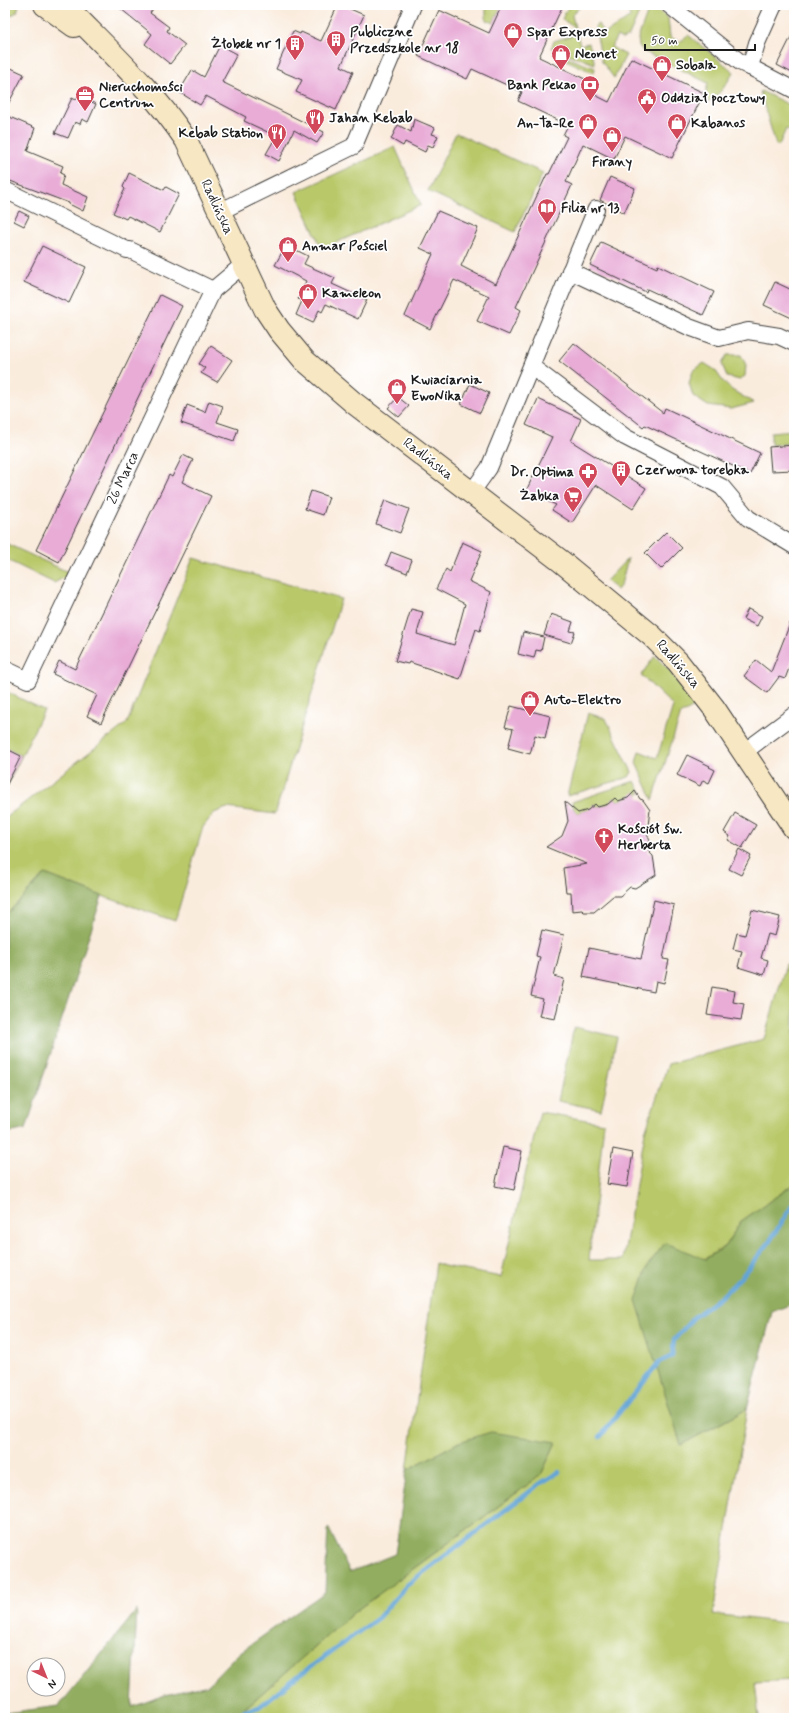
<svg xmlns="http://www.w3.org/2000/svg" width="799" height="1723" font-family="Mynerve,sans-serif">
  <rect width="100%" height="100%" fill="#fff"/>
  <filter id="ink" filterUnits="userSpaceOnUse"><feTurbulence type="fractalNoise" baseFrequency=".025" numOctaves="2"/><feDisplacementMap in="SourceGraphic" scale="8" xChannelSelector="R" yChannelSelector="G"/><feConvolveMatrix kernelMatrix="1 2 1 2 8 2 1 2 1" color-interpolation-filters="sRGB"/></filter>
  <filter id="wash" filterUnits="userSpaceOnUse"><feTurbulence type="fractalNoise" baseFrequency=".012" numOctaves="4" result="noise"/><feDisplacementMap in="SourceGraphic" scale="16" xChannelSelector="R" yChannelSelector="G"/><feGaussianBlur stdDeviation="0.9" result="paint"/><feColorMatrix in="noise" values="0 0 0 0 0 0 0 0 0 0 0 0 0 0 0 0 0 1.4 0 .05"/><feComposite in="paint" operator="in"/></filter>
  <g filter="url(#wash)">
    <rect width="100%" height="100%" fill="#faecdd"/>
    <g fill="#b9c96b" stroke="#6a7244">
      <polygon points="5,5 19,5 17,12 5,19"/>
      <polygon points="486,5 502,5 493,23 486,20"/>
      <polygon points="569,5 581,6 572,15 575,28 562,19"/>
      <polygon points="642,6 629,36 622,39 617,36 611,47 626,55 614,78 602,62 595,26 598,24 604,34 631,17 626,9"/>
      <polygon points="655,8 668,18 670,37 679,42 688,35 734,72 722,90 709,102 704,99 708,83 643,51 639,46 638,38 648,11"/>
      <polygon points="577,34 580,45 589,43 595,64 551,48 554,41"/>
      <polygon points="554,53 595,68 594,73 553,54"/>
      <polygon points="761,91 794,107 794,132 786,129 779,145 776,145 760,92"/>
      <polygon points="456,133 543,173 515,232 428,191"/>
      <polygon points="395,147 421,205 322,249 296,192"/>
      <polygon points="727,355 741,355 746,365 745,376 740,380 727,377 722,364"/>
      <polygon points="704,363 715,370 722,380 732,390 754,403 731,409 708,406 693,396 689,383 693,371"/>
      <polygon points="794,430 794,443 771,445 771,432"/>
      <polygon points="5,543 68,572 65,577 54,583 5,559"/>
      <polygon points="193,558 341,599 275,814 227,808 214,813 203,827 175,921 102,896 45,874 5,916 5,818 127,723"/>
      <polygon points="628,558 621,585 617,590 606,581"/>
      <polygon points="655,656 670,671 696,706 681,714 653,800 636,763 639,751 657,758 673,706 641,675"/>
      <polygon points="5,691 44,710 5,790 5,776 10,778 21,756 5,748"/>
      <polygon points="588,713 606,719 632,772 629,777 567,796"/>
      <polygon points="635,781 641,793 618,801 615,798 613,799 615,802 598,807 595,804 593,805 595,808 578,813 574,810 572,802"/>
      <polygon points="786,964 792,966 794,973 794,1184 740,1222 726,1246 704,1259 681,1445 747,1409 713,1614 794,1624 794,1680 755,1682 759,1718 234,1718 353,1613 541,1475 556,1442 459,1442 407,1470 436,1263 444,1266 501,1277 540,1112 604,1123 589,1260 623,1260 645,1132 668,1064 764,1039"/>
      <polygon points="574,1027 617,1037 601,1110 558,1101"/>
    </g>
    <g fill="#92ad5f" stroke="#57643e">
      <polygon points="45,874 102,896 26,1129 5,1134 5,916"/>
      <polygon points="794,1184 794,1303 772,1312 747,1409 681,1445 636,1300 648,1265 665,1243 705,1259 726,1246 740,1222"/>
      <polygon points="491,1432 556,1442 541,1475 353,1613 234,1718 5,1718 5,1713 59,1706 137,1610 132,1707 165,1695 208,1685 239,1653 325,1592 328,1527 350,1572 395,1554 407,1470 459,1442"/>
    </g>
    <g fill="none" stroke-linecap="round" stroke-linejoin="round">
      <g stroke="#64a5d7" stroke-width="4.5">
        <polyline points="600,1437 659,1362 672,1356 674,1340 694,1317 722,1296 742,1276 768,1244 794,1203"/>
        <polyline points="223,1718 259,1707 298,1676 378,1618 408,1584 541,1483 559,1472"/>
      </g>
    </g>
    <g id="blocks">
      <g fill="#e8acd7">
        <polygon points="116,5 156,5 150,13 169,27 167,31 185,45 170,64 145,44 152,34"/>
        <polygon points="338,5 341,5 364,15 341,66 353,72 336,110 296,92 302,80 276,69 293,31 300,34 301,32 321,41"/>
        <polygon points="502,5 563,5 539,57 589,81 585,90 609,102 631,58 704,93 672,158 625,136 614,159 583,144 566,182 572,185 516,307 521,310 509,335 477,321 489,296 454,280 430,329 405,316 433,254 420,248 438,211 478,228 461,266 496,284 547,174 549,174 567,137 563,135 568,125 518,101 522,92 472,69 467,79 418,56 439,10 489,33"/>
        <polygon points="794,31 794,74 777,65"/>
        <polygon points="220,45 237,54 222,82 324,132 317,143 294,130 279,161 266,154 274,140 272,139 274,135 244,121 246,117 206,96 200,105 179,92 192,70 204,77"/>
        <polygon points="11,68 24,74 5,110 5,69 10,71"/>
        <polygon points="78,96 96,104 88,122 82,119 80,124 75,122 68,138 55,133 72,98 76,100"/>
        <polygon points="5,115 35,128 27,151 63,166 60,173 64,175 61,185 88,197 83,211 69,204 69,203 5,179"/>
        <polygon points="414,119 435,128 432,134 438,136 433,147 428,145 425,152 405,142 403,146 391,139 398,125 411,132"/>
        <polygon points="129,173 164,190 166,187 179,194 160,232 128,216 126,219 113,213 125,189 123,187"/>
        <polygon points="610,177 635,188 624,213 600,200"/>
        <polygon points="19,211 29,216 24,226 14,221"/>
        <polygon points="601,242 657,268 658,265 714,292 703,315 647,289 646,292 590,265"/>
        <polygon points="286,245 308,256 304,264 335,278 332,284 367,300 358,319 326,304 322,312 319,310 313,323 296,315 302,301 298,299 306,281 275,265"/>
        <polygon points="42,246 86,267 69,303 24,282"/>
        <polygon points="775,282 794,291 794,319 764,305"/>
        <polygon points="160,295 182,306 59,562 36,550"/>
        <polygon points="574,343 663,413 665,408 760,453 750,474 645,425 643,427 559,361"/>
        <polygon points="211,346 232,360 217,382 201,373 205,368 199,364"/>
        <polygon points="470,384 489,393 480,413 461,404"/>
        <polygon points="398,397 409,406 399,417 388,408"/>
        <polygon points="538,399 581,419 571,441 646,488 633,509 596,485 572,523 552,510 556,505 526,491 552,437 526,425"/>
        <polygon points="209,401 223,406 217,422 238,429 234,441 181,423 187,405 205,412"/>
        <polygon points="794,445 794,470 771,471 769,447"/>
        <polygon points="183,455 193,460 182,482 211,496 101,723 87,716 97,695 53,674 59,661 75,669 169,475 172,477"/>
        <polygon points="311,491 329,497 323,515 305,509"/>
        <polygon points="385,500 409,509 400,533 376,524"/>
        <polygon points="666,532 682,548 661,569 645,553"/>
        <polygon points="462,542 482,551 469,581 491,592 480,631 476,629 460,679 409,662 408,664 395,661 411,609 423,612 417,634 454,645 465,604 436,589 446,569 450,572"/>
        <polygon points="391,552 412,560 407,573 386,565"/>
        <polygon points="748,609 762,616 757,626 743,619"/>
        <polygon points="551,614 573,622 570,631 575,632 571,643 544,635"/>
        <polygon points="793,616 794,655 785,679 779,677 767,693 744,676 756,660 771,672"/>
        <polygon points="523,632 544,637 541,651 536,650 534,658 518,654"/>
        <polygon points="511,706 550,716 545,738 535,735 530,754 508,748 513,729 505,727"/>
        <polygon points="5,748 21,756 5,788"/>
        <polygon points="687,755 710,766 709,767 715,770 709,783 703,780 700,786 677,775"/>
        <polygon points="635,791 640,799 643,800 650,810 647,833 650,840 648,851 653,856 656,875 635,888 630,887 620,896 613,896 594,912 584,912 582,910 572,911 571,892 566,892 563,868 587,864 546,847 562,836 568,821 565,802 578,813 588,810 595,804 598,807 608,804 615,798 618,801 628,798"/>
        <polygon points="735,813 756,825 742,848 728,840 730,836 724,832"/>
        <polygon points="739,849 751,856 741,875 729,869"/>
        <polygon points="654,900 674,905 663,959 669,960 664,983 656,981 654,992 583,977 589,948 641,959"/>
        <polygon points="752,910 780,917 775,936 768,934 761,958 768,960 764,975 738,967 742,951 733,949 737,933 745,935"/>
        <polygon points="542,930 564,935 554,976 564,979 555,1019 539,1016 543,999 531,996 540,957 536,956"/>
        <polygon points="712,987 735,991 733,1002 744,1004 741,1020 707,1015"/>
        <polygon points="503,1147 522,1151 514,1190 495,1186"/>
        <polygon points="613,1149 633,1153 627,1187 607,1184"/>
      </g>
    </g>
  </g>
  <g filter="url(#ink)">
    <use href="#blocks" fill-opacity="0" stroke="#3d3b39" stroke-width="1"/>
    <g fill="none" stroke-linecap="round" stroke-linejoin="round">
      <g stroke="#3d3b39" stroke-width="18">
        <g id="street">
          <polyline points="669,5 740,62 750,67"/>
          <polyline points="774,5 757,43 750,67 794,90"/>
          <polyline points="5,190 127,250 130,250 213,290"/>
          <polyline points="219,212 354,146 412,8 410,5"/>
          <polyline points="570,271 689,327 719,338 748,331 779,336 794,343"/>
          <polyline points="532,367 625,437 722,487 748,518 794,546"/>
          <polyline points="471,493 489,468 596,209"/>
          <polyline points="5,669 28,680 213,290 244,264"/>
          <polyline points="744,752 794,715"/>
        </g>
      </g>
      <g stroke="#3d3b39" stroke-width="24">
        <g id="secondary">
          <polyline points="45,5 74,26"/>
          <path d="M 65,5 C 107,49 152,89 186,140 L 265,309 L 279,330 L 304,360 L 354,403 L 562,562 L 652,636 L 678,662 L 714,708 L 794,828"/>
        </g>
      </g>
      <use href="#street" stroke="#fff" stroke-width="16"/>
      <use href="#secondary" stroke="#f8e7c3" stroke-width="22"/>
    </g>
  </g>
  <defs>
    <g id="shop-pin" transform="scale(1)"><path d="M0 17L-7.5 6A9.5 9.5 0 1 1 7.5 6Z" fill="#d1495b" stroke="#fff"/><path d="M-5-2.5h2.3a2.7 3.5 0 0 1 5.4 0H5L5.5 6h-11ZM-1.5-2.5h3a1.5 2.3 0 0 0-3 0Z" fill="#fff"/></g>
    <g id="building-pin" transform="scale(1)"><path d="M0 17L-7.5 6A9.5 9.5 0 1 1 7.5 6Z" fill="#d1495b" stroke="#fff"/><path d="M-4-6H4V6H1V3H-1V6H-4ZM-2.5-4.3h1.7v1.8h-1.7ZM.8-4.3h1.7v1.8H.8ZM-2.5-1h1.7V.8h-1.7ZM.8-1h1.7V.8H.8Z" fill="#fff"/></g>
    <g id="bank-pin" transform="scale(1)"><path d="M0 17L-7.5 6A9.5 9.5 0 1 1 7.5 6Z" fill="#d1495b" stroke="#fff"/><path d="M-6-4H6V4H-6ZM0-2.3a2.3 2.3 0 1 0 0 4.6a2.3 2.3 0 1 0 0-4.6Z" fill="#fff"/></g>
    <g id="office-pin" transform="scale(1)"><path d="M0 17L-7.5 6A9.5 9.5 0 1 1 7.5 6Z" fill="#d1495b" stroke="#fff"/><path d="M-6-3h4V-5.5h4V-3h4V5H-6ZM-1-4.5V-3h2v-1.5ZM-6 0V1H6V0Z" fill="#fff"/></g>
    <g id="civic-pin" transform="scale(1)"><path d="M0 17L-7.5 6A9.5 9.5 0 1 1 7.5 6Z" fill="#d1495b" stroke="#fff"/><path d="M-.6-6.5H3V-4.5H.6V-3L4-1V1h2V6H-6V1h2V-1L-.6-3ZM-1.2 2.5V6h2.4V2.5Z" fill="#fff"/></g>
    <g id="restaurant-pin" transform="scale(1)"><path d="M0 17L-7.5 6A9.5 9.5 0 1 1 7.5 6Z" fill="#d1495b" stroke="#fff"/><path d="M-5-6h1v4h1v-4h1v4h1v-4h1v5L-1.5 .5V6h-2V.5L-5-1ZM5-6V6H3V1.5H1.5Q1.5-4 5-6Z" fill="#fff"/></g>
    <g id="library-pin" transform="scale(1)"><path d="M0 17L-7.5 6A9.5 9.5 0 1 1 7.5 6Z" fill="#d1495b" stroke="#fff"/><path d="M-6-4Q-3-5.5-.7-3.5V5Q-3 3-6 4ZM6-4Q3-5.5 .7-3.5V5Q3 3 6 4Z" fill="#fff"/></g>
    <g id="pharmacy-pin" transform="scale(1)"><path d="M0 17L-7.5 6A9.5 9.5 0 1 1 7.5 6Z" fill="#d1495b" stroke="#fff"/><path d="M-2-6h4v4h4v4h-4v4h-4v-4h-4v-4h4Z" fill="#fff"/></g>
    <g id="supermarket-pin" transform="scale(1)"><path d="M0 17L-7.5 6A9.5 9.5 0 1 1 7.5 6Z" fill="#d1495b" stroke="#fff"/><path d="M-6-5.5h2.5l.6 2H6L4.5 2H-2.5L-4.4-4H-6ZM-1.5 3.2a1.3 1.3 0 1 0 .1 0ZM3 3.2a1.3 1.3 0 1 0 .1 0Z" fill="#fff"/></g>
    <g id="church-pin" transform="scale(1)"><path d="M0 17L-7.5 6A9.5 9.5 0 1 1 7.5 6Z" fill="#d1495b" stroke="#fff"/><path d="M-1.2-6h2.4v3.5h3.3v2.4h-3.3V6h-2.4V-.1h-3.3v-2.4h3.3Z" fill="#fff"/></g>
  </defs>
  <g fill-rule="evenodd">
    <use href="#shop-pin" x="513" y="32"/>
    <use href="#building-pin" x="336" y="40"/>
    <use href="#building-pin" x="295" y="44"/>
    <use href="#shop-pin" x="561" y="54"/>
    <use href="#shop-pin" x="662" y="65"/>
    <use href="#bank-pin" x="590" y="85"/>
    <use href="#office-pin" x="85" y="95"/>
    <use href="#civic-pin" x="647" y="98"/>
    <use href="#restaurant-pin" x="315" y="118"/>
    <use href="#shop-pin" x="588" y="123"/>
    <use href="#shop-pin" x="677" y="123"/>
    <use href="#restaurant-pin" x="277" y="133"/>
    <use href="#shop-pin" x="612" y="136"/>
    <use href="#library-pin" x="547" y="208"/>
    <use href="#shop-pin" x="288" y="246"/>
    <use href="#shop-pin" x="308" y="293"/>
    <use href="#shop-pin" x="397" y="388"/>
    <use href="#building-pin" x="621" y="470"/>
    <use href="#pharmacy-pin" x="588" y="472"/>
    <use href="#supermarket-pin" x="573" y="496"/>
    <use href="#shop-pin" x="530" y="700"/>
    <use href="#church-pin" x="604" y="837"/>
  </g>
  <g text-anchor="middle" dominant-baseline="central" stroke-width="3.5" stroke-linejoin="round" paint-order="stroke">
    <g font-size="14" font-weight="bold" fill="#1c1c1c" stroke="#fff" text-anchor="start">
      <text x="350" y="32">Publiczne<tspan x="350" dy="16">Przedszkole nr 18</tspan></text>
      <text x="527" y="32">Spar Express</text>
      <text x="281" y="44" text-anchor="end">Żłobek nr 1</text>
      <text x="575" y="54">Neonet</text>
      <text x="676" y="65">Sobala</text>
      <text x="576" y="85" text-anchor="end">Bank Pekao</text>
      <text x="99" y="87">Nieruchomości<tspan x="99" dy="16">Centrum</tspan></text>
      <text x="661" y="98">Oddział pocztowy</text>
      <text x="329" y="118">Jahan Kebab</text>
      <text x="574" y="123" text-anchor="end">An-Ta-Re</text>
      <text x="691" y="123">Kabanos</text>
      <text x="263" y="133" text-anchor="end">Kebab Station</text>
      <text x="612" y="162" text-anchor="middle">Firany</text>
      <text x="561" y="208">Filia nr 13</text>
      <text x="302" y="246">Anmar Pościel</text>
      <text x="322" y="293">Kameleon</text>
      <text x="411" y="380">Kwiaciarnia<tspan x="411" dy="16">EwoNika</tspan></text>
      <text x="635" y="470">Czerwona torebka</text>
      <text x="574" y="472" text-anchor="end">Dr. Optima</text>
      <text x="559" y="496" text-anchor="end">Żabka</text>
      <text x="544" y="700">Auto-Elektro</text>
      <text x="618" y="829">Kościół św.<tspan x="618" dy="16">Herberta</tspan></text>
    </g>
    <g font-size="14" fill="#1c1c1c" stroke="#fff">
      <text transform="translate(217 207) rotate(65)">Radlińska</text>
      <text transform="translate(428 459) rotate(38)">Radlińska</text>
      <text transform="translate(123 478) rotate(-65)">26 Marca</text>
      <text transform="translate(678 664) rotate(49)">Radlińska</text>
    </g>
  </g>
  <rect width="799" height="1723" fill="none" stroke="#fff" stroke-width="20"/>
  <g transform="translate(46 1677) rotate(137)"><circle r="19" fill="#ffffff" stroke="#a4a4a4"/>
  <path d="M0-3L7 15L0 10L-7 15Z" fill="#d1495b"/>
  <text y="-6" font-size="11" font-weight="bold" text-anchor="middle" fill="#1c1c1c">N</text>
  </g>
  <path d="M645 44v6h110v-6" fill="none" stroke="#1c1c1c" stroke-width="2"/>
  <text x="651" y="44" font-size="12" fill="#1c1c1c" stroke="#ffffff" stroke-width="3" paint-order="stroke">50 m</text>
</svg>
